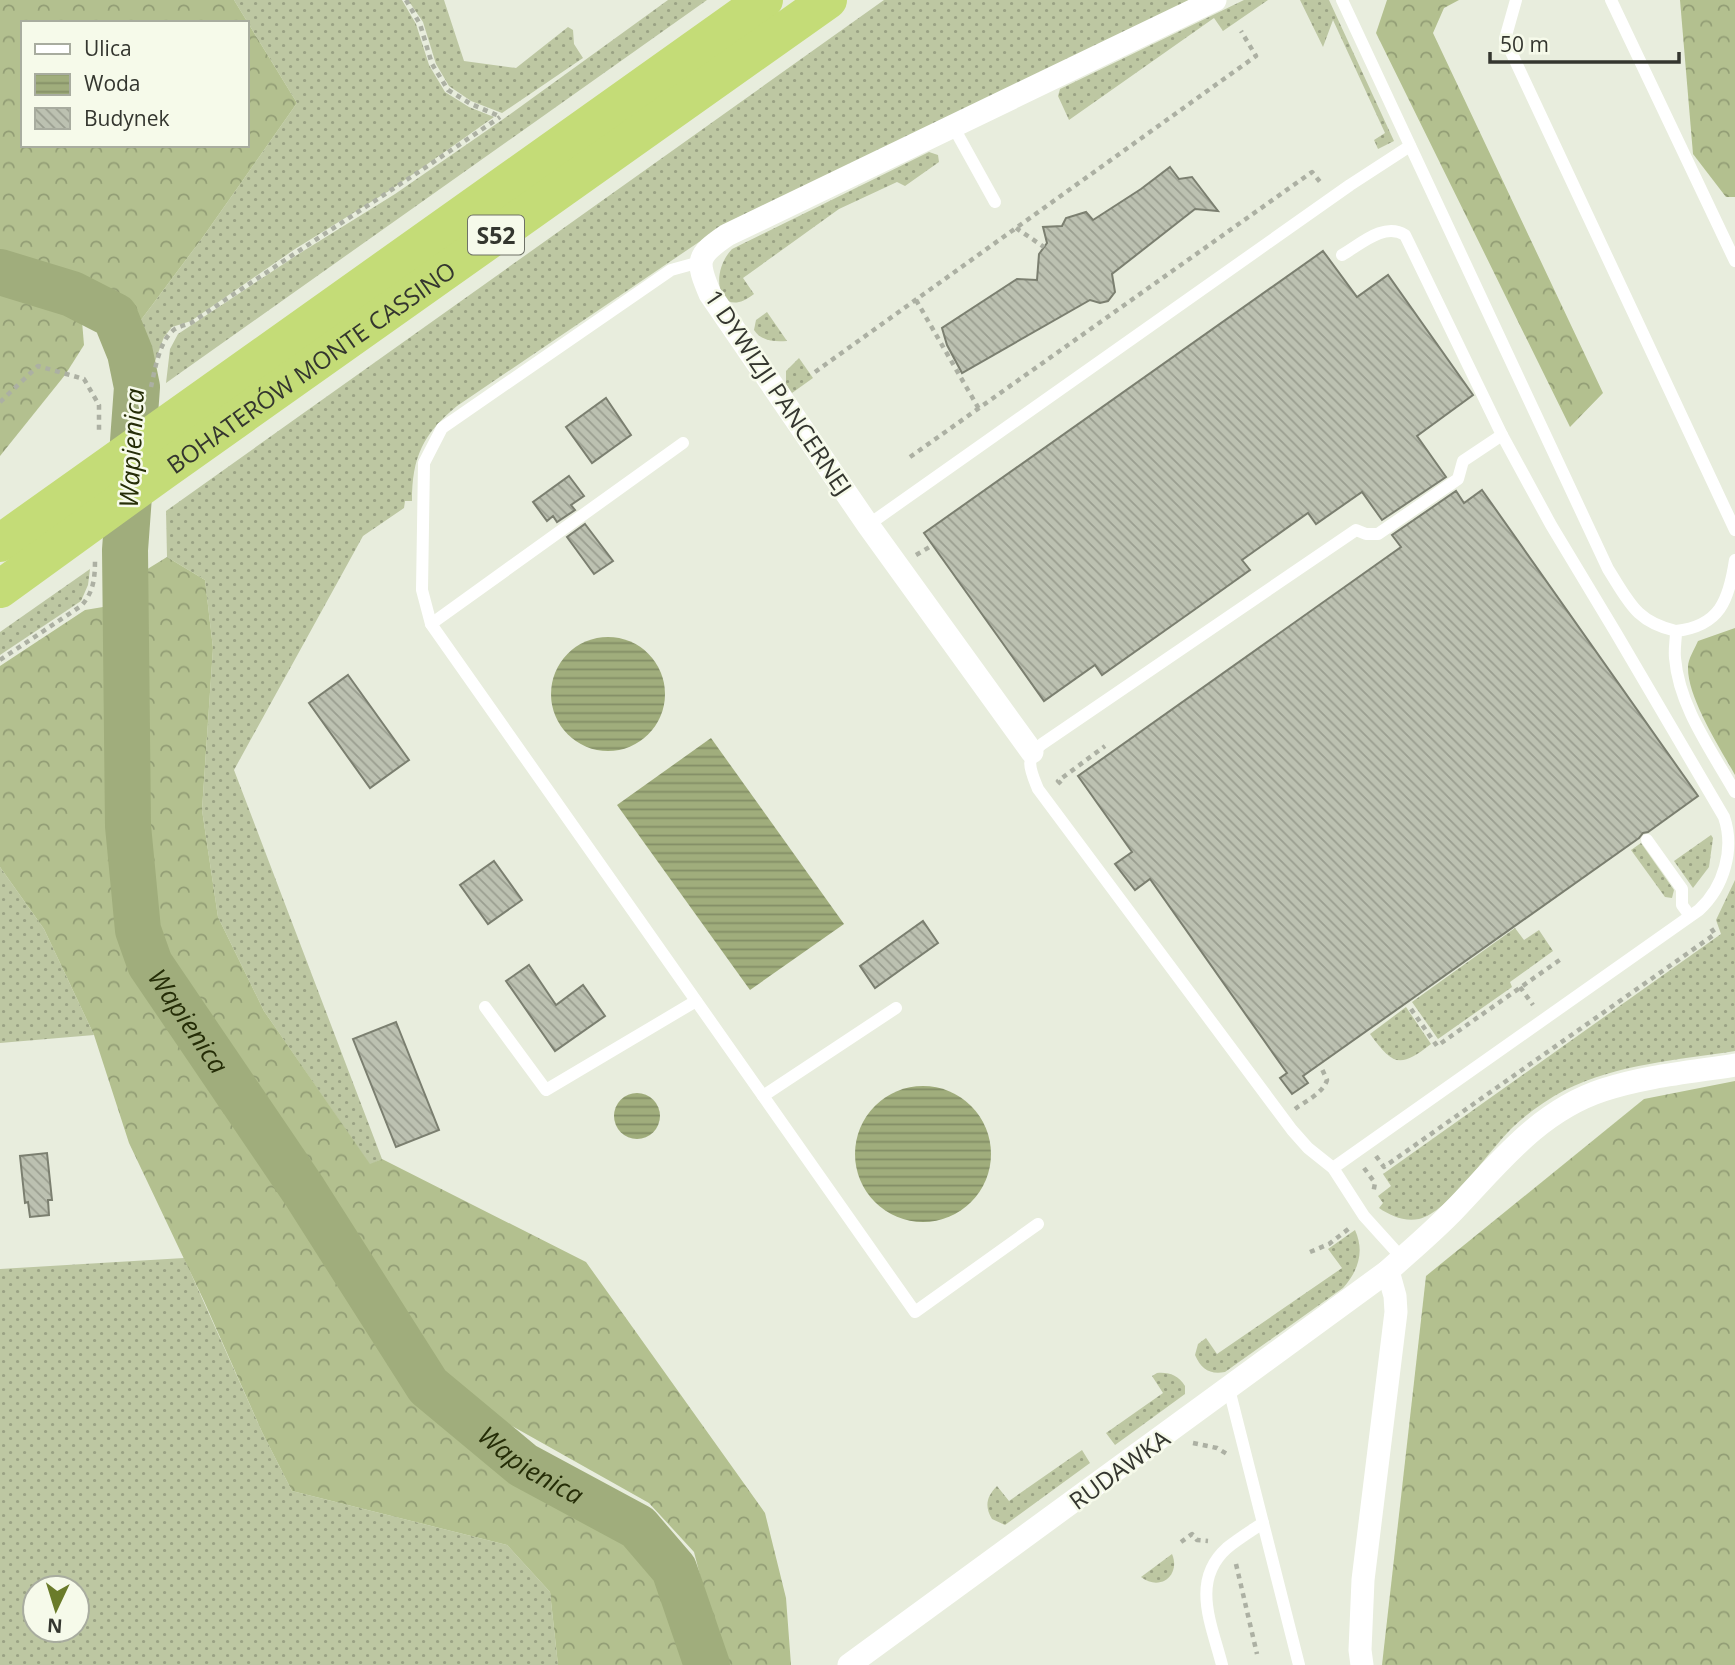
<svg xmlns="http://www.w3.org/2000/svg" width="1735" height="1665" font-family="'Open Sans',sans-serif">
  <defs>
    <pattern id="grass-dots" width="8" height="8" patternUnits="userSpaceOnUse" patternTransform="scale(1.75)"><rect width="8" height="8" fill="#bdc7a2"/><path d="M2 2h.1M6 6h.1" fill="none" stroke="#9aa284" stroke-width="1.8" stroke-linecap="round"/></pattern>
    <pattern id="forest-crowns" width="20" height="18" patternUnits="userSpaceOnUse" patternTransform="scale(1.75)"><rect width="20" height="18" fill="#b3c08f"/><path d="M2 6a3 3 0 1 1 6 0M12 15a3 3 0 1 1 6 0" fill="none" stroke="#929d75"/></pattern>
    <pattern id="water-rules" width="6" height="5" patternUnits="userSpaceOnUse" patternTransform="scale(1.75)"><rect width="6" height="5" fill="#a0ad7c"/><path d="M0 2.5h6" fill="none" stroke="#838e66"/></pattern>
    <pattern id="building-back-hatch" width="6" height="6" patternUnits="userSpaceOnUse" patternTransform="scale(1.75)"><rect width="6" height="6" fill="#bcc1b1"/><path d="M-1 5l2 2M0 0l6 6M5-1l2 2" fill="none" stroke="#9a9e90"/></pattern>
  </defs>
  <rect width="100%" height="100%" fill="#e8eddd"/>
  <g fill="url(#grass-dots)" fill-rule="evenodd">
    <polygon points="234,0 402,0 416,24 429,65 445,92 469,107 494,117 392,189 295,249 191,321 172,327 164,337 147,383 135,328 203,237 297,103"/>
    <polygon points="408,0 444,0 464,61 516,68 568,27 573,30 574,44 583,58 502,113 471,101 449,86 436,64 423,22"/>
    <polygon points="668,0 707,0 166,383 170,349 178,334 297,255 395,194 502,120"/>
    <path d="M 884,0 L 1191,0 L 785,196 L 699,242 L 457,406 C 423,434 412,457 412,501 L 405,501 L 404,508 L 363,536 L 234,770 L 382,1159 L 370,1165 L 264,1011 L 218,917 L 202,810 L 213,648 L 205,580 L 167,557 L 166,511 Z"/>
    <polygon points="1244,0 1268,0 1223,31 1214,18 1069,120 1058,96 1060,89"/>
    <polygon points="1300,0 1329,0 1394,141 1378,149 1374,140 1385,133 1333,20 1323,47"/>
    <path d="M 929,152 L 938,155 L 939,162 L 905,186 L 897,182 L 839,209 L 743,278 L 754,294 C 719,322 708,274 732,249 Z"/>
    <path d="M 767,312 L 787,341 C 774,342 761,341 754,330 L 756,320 Z"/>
    <polygon points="799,358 813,378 792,393 786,384 786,371"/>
    <polygon points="90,569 88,585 81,601 0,655 0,632"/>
    <polygon points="1711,835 1713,838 1709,867 1693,888 1674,861"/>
    <polygon points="1641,843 1674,890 1672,898 1665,897 1631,850"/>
    <polygon points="0,867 44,929 94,1035 0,1043"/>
    <path d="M 1735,880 L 1735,1051 C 1677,1060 1618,1064 1565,1090 C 1546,1100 1528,1113 1513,1127 C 1489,1150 1449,1212 1419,1219 C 1404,1222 1391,1216 1379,1208 L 1383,1203 L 1378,1196 L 1391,1186 L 1383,1174 L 1721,934 L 1716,920 Z"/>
    <polygon points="1515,928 1524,940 1539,930 1553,951 1510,982 1512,987 1438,1039 1412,1002"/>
    <path d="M 1406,1007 L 1431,1044 C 1399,1069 1393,1065 1370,1034 Z"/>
    <path d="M 1355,1230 C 1365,1252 1358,1271 1343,1288 L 1225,1372 C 1210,1375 1201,1369 1195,1355 L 1198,1344 L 1206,1338 L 1217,1354 L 1342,1268 L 1328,1249 Z"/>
    <path d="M 184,1258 L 262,1432 L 292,1491 L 507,1545 L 550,1592 L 558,1665 L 0,1665 L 0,1269 ZM 35,1588 L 77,1588 L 77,1630 L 35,1630 Z"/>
    <path d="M 1157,1373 C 1169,1372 1178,1375 1185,1386 L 1185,1394 L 1115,1445 L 1106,1433 L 1163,1393 L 1152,1376 Z"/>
    <path d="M 1082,1450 L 1090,1463 L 1005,1525 L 992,1519 C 984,1506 987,1496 997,1486 L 1009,1501 Z"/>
    <path d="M 1172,1554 C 1181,1575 1160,1592 1141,1577 Z"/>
  </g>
  <g fill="url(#forest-crowns)" fill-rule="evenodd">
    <path d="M 0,0 L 234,0 L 297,103 L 203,237 L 135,328 L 113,302 L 64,281 L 0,261 ZM 23,23 L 247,23 L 247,145 L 23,145 Z"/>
    <polygon points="1387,0 1459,0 1444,8 1433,33 1603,393 1570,427 1376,33"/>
    <polygon points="1680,0 1735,0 1735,197 1726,197 1693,154"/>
    <polygon points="0,290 82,321 84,345 65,375 0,456"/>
    <polygon points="167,557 205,580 213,648 202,810 218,917 264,1011 370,1164 382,1159 586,1262 765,1513 786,1598 791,1665 723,1665 694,1552 649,1503 498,1418 441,1369 318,1177 167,963 151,906 145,850 141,573"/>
    <polygon points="103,607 110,623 117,856 116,920 139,974 402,1382 443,1426 502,1468 554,1494 609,1529 652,1571 681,1631 689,1665 558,1665 550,1592 507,1545 292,1491 262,1432 204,1301 129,1143 94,1035 44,929 0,867 0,666 85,610"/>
    <path d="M 1735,628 L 1735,775 C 1720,748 1687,697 1688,667 C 1688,659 1695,648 1698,641 Z"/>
    <polygon points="1735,1081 1735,1665 1382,1665 1426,1276 1644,1099"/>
  </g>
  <g fill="url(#water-rules)">
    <circle cx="608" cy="694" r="57"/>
    <polygon points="711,738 844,924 750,990 617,805"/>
    <circle cx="923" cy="1154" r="68"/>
    <circle cx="637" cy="1116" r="23"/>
  </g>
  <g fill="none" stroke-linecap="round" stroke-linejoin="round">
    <path stroke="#a0ad7c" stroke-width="46" id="s1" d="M 0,272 L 72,294 L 115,316 L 130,353 L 137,387 L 125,550 L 128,826 L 138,930 L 150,964 L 304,1191 L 428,1386 L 523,1465 L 638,1527 L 674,1569 L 707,1665"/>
  </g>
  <g fill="url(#building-back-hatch)" stroke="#7b7f70" stroke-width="2">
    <polygon points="1170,167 1179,179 1192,177 1218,211 1195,209 1112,274 1115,292 1108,301 1100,303 1090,300 962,373 947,345 942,328 1017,279 1037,280 1039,254 1047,243 1043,227 1062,226 1066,218 1086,212 1093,220 1141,189"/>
    <polygon points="1323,251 1357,297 1388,275 1473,395 1417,436 1446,477 1382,520 1362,492 1316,524 1308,513 1242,560 1250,570 1194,610 1102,675 1095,665 1044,701 924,533"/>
    <polygon points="606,398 631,435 592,463 566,427"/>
    <polygon points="569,476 584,496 571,505 575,510 557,522 553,516 547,521 533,502"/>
    <polygon points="1482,490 1698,796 1648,832 1643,833 1639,838 1303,1076 1308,1083 1292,1094 1280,1078 1287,1073 1150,879 1135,890 1115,864 1132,852 1078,776 1401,547 1392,535 1456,491 1464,503"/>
    <polygon points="585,524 613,561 594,574 567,537"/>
    <polygon points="348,675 409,760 370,788 309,703"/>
    <polygon points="494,861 522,900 488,924 460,885"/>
    <polygon points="923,921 938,943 875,988 860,966"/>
    <polygon points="529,965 556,1005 583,985 605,1016 555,1051 506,981"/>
    <polygon points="396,1022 439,1130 396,1147 353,1039"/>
    <polygon points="47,1153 52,1200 48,1200 49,1215 30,1217 28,1202 25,1203 20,1156"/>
  </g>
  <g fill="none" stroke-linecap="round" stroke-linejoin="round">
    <g stroke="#acb0a3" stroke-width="4.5" stroke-dasharray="5 5" stroke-linecap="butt">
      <polyline points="406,0 420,24 432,64 448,90 471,104 499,116"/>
      <polyline points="1016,228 1044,247"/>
      <polyline points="916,300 979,409"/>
      <polyline points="815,372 1256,56 1241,31"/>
      <path d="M 151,387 C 155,370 159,340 175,329 C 180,326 186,325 191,323 C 294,253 398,187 500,117"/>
      <polyline points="0,402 38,366 84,379 99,405 99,434"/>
      <polyline points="910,457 1312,172 1321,183"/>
      <polyline points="916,555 933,545"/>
      <path d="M 0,660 L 81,606 C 94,592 95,577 95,559"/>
      <polyline points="1061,784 1058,781 1105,746"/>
      <polyline points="1520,987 1533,1005"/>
      <polyline points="1411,1009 1437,1046 1561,959"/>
      <path d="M 1295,1109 C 1306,1101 1323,1093 1327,1080 L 1322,1069"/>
      <polyline points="1376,1156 1384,1167 1715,934 1709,925"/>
      <polyline points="1364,1168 1375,1183 1373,1194"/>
      <polyline points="1310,1252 1329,1244 1351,1227"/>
      <polyline points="1193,1443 1217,1448 1227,1454"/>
      <polyline points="1181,1542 1192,1534 1197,1540 1208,1541"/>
      <polyline points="1236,1564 1257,1654"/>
    </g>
    <g stroke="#fff" stroke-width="12">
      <path d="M 1342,0 L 1608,569 C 1629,602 1636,622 1676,631 C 1676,640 1674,649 1675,658 C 1679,707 1712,751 1735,792"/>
      <polyline points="1516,0 1505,39 1735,530"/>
      <polyline points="1611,0 1735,261"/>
      <polyline points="954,128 995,202"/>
      <polyline points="700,262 671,270 442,428 424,463 422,590 431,624 915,1312 1038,1224"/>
      <polyline points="868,525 1350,185 1410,146"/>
      <polyline points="431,624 683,443"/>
      <path d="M 1676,631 C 1720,626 1729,600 1735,560"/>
      <polyline points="1647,840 1682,889 1682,905 1690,916"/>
      <polyline points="485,1007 546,1090 696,1001"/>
      <polyline points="763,1096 896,1008"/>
      <path d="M 1333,1168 L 1699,910 C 1724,887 1735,849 1724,817 L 1616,633 L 1551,525 L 1502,435 L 1405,235 C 1384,222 1361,244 1342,255"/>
      <path d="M 1402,1258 L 1364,1216 L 1333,1168 L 1308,1148 L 1292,1130 L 1038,789 C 1030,769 1024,759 1042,744 L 1356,530 L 1366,534 L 1378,534 L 1458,479 L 1463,461 L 1502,435"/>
      <polyline points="1229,1389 1299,1665"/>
      <path d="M 1222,1665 C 1212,1625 1190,1581 1227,1548 C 1238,1539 1251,1531 1263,1523"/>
    </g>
    <g stroke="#fff" stroke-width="23">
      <path d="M 1032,752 L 868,525 L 710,294 C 696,261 696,256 727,235 L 1215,0"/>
      <path d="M 849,1665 L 1388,1271 C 1410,1251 1434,1231 1455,1209 C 1500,1162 1539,1111 1603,1090 C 1646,1076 1691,1072 1735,1065"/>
      <polyline points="1362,1665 1360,1650 1363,1580 1396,1312 1395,1296 1388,1271"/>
    </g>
    <g stroke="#c4dc77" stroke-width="38">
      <polyline points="0,543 764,0"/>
      <path id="s2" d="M 0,589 L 163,471 L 828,0"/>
    </g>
  </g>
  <g text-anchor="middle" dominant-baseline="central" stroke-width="5" stroke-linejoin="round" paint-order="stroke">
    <rect fill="#f6faea" stroke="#6e7167" stroke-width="2" x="468" y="215.5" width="56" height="39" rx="5"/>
    <g font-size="23" font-weight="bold" fill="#34362f">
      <text x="496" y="235">S52</text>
    </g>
    <g font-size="24" fill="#34362f" stroke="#f6faea">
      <text stroke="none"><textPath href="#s2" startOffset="382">BOHATERÓW MONTE CASSINO</textPath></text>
      <text transform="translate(779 392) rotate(56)">1 DYWIZJI PANCERNEJ</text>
      <text transform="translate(1119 1469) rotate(-36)">RUDAWKA</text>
    </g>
    <g font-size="26" font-style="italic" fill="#252d07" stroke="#f6faea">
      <text transform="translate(131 448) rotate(-87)">Wapienica</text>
      <text stroke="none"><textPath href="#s1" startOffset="847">Wapienica</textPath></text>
      <text stroke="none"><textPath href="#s1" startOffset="1414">Wapienica</textPath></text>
    </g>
  </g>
  <rect x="21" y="21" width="228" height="126" fill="#f6faea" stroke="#a8ac9f" stroke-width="2"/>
  <rect x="35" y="44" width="35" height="10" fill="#ffffff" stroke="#a8ac9f" stroke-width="2"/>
  <text x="84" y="56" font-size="21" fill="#34362f">Ulica</text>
  <rect x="35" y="74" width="35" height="21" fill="url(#water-rules)" stroke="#a8ac9f" stroke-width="2"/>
  <text x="84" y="91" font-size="21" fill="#34362f">Woda</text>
  <rect x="35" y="108" width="35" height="21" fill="url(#building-back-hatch)" stroke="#a8ac9f" stroke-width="2"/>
  <text x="84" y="126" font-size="21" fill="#34362f">Budynek</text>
  <g transform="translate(56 1609) rotate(184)"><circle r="33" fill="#f6faea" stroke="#a8ac9f" stroke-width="2"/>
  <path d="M0-5L12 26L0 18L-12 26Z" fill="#6a7b2a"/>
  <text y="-10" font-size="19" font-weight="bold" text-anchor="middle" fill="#34362f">N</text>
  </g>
  <path d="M1490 52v10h189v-10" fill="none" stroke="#34362f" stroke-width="3.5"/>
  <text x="1500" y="52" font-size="21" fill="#34362f" stroke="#f6faea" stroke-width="5" paint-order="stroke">50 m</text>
</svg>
